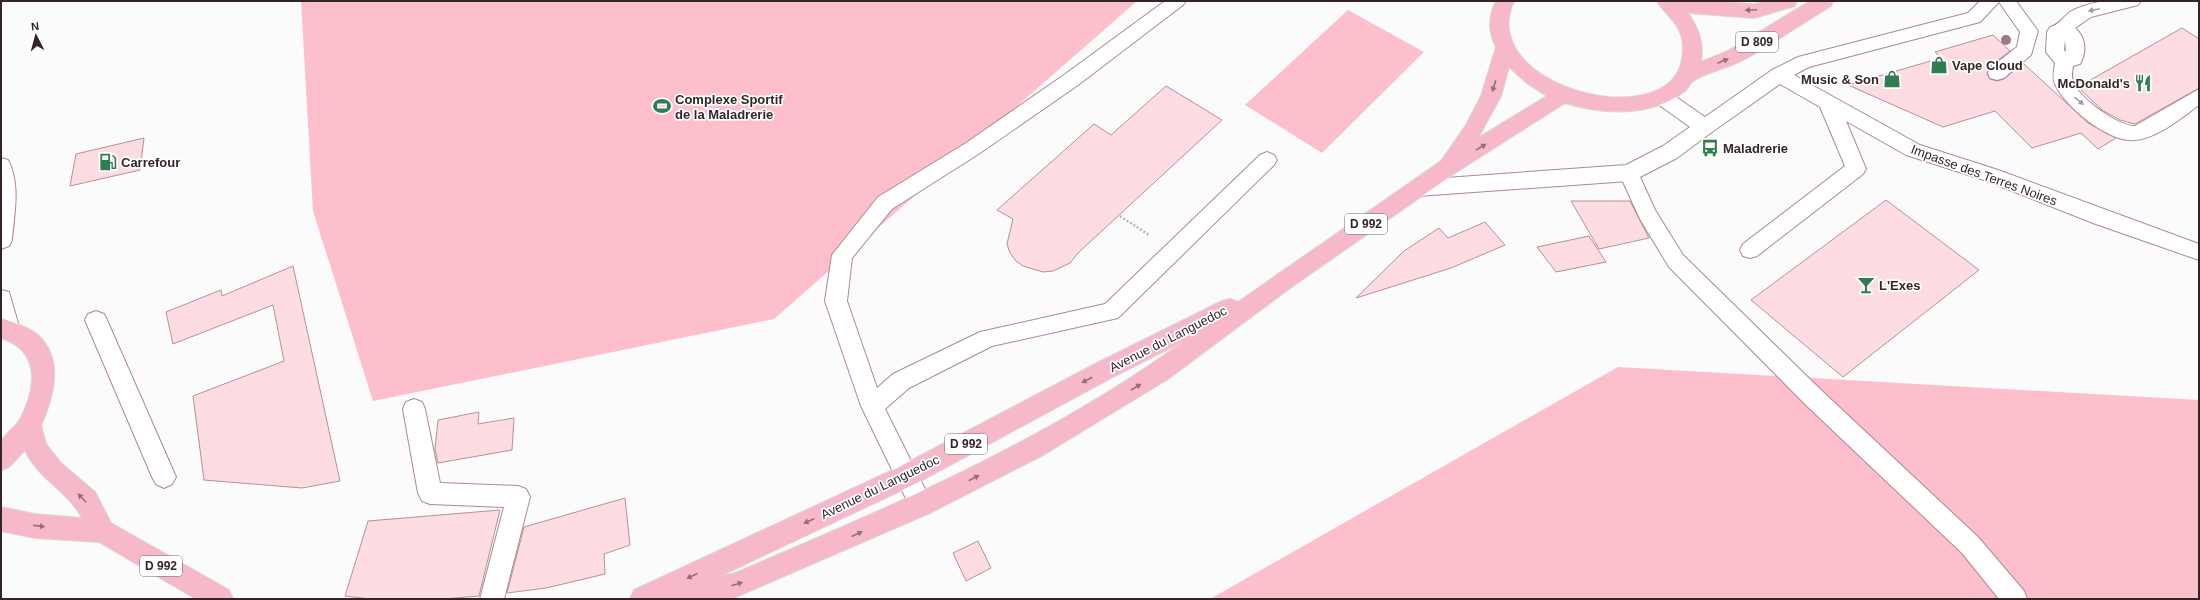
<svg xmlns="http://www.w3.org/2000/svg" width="2200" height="600" font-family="Helvetica,sans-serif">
  <rect width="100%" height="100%" fill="#fbfbfb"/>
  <g fill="#fdbfcc">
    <polygon points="301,1 1137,1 774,319 373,401 313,211"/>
    <polygon points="1348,10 1424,52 1322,153 1245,105"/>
    <polygon points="1618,367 2199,400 2199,599 1210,599"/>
  </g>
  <g fill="#fddce2" stroke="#b69098">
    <polygon points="2182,28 2199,39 2199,88 2135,124 2120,120 2102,110 2078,87"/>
    <polygon points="1993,35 2010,51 1989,67 1987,74 1990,79 1997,81 2004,79 2023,63 2088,123 2116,138 2098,149 2081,133 2032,148 1995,111 1943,127 1848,85 1941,58 1935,52"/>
    <polygon points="1166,86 1222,120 1078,253 1070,263 1053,271 1043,272 1023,266 1016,261 1010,253 1007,244 1013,219 997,210 1094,124 1111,135"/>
    <polygon points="144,138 140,170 70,186 76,154"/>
    <polygon points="1886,200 1979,270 1843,377 1751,300"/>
    <polygon points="1571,201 1630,201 1649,238 1599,249"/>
    <polygon points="1485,222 1505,245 1451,268 1356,298 1404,251 1439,228 1448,238"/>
    <polygon points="1589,236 1606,262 1556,272 1537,247"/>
    <polygon points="293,266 340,481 302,488 204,480 193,396 284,361 273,305 173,344 166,312 221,290 222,296"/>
    <polygon points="479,412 478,424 514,418 512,450 438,463 435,449 438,420"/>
    <polygon points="625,498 630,545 604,554 605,574 546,588 507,593 524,527"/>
    <polygon points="500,510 479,596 444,599 370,599 345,596 368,521"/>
    <polygon points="978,541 991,568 966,581 953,553"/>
  </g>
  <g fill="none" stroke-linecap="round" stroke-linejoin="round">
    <g stroke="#ae8890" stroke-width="2">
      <g id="lane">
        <polygon points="1165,1 1186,1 1183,5 1078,85 980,153 892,209 852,258 847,301 877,388 893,374 980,332 1105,304 1260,155 1267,152 1274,155 1277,160 1274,165 1118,318 992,346 909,388 885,409 933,505 929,513 921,516 913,513 861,406 825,301 832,255 878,197 966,143 1064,75"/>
        <polygon points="1980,1 2016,1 2038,31 2031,55 2004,78 1997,80 1990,78 1988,73 1990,68 2017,47 2020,32 1999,2 1980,22 1809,67 1794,75 1920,145 1998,170 2199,244 2199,260 2093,223 1984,180 1906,155 1846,121 1866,169 1863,174 1757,256 1750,258 1743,256 1740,250 1743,244 1845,166 1820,107 1780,84 1712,132 1705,134 1698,132 1695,127 1698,122 1772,70 1798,57 1968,13"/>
        <path d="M 2104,1 L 2141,1 L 2138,5 L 2091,17 L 2075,28 C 2086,37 2087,52 2080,64 L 2073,66 C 2072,72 2071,79 2074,84 C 2082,100 2118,126 2135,126 L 2199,89 L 2199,105 C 2181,118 2158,138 2135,140 C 2109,143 2065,107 2055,84 C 2052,77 2054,70 2055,63 L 2046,52 L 2047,32 L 2050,27 C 2059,25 2062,18 2070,12 C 2080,6 2093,3 2104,1 ZM 2065,40 L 2066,52 L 2064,50 Z"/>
        <polygon points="1629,165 1636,168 1655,210 1683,255 1823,392 1978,537 2024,591 2027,599 1999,599 1962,553 1807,406 1669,267 1640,219 1619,173 1622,168"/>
        <polygon points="96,311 104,314 107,320 176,477 172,484 164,488 156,484 152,477 85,320 88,314"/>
        <polygon points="414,399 422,402 425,409 440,483 518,486 526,489 530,497 504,599 480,599 504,507 430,504 422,501 418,493 403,409 406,402"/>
      </g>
    </g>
    <g stroke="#ae8890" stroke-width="2">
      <polygon id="street" points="1662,90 1669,92 1712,122 1715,127 1712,132 1677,158 1636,179 1629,181 1418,196 1411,194 1408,188 1411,182 1418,180 1626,165 1663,146 1690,127 1655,102 1652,97 1655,92"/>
    </g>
    <g stroke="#ae8890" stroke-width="2">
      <g id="secondary">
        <path d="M 1,158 L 8,160 C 21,185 14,214 12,240 L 9,246 L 1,249 Z"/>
        <polygon points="1,290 9,292 20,330 17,337 9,340 1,337"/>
      </g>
    </g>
    <g stroke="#dad8d8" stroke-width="2">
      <g id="primary">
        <path d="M 1496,1 L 1514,1 C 1474,87 1670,136 1682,59 C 1683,51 1684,44 1681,35 C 1677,21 1664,13 1657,1 L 1706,1 L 1754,4 L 1766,1 L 1797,1 L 1795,6 L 1754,18 L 1688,13 C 1699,29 1704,43 1701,62 L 1728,51 L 1810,1 L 1833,1 L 1831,6 C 1801,24 1773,44 1743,60 C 1730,68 1702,73 1692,82 C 1689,84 1688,89 1685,91 C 1652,117 1603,115 1565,103 L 1455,173 L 1293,286 L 1168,379 L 1045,454 L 930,513 L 736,597 L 728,599 L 630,599 L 634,590 L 897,468 L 1095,364 L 1222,301 L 1230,299 L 1238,302 L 1441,161 L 1466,125 L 1481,96 L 1496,47 C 1488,32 1488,17 1496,1 ZM 1509,67 L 1528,84 L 1547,96 L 1478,138 L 1501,96 ZM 1184,341 C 1047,441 890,507 735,573 L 718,577 L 915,484 L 1111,378 Z"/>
        <path d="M 1,318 C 14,323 27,326 38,335 C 64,359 54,397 41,425 L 46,444 L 61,463 L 95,492 L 111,523 L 229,590 L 233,599 L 196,599 L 99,542 L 35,538 L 1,531 L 1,507 L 35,514 L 82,518 C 69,492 38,479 25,450 L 9,467 L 1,470 C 1,463 0,449 1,442 C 4,435 14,428 19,421 C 36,390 42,351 1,338 Z"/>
      </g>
    </g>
    <polyline stroke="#b9b3b5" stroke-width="2.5" stroke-dasharray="2 2" stroke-linecap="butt" points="1120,216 1149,235"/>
    <use href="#lane" fill="#fff" fill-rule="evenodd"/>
    <use href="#street" fill="#fff" fill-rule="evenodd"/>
    <use href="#secondary" fill="#fff" fill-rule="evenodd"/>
    <use href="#primary" fill="#f7b9c9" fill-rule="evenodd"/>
  </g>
  <circle fill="#9c7885" cx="2006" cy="40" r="5"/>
  <defs><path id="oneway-solid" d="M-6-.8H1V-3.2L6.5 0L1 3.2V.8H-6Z"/></defs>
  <g fill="#966e78">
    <use href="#oneway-solid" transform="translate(1751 10) rotate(177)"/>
    <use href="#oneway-solid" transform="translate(1723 61) rotate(-23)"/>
    <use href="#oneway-solid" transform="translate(1494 86) rotate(107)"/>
    <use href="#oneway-solid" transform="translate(1481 147) rotate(-31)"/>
    <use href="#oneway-solid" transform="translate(1087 380) rotate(152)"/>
    <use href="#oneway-solid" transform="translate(1136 387) rotate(-31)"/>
    <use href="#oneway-solid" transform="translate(974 478) rotate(-27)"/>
    <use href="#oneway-solid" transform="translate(82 498) rotate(-134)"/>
    <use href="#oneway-solid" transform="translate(809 521) rotate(155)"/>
    <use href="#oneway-solid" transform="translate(39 526) rotate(6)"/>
    <use href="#oneway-solid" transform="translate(857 534) rotate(-25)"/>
    <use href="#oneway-solid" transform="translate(692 576) rotate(155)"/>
    <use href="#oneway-solid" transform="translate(737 584) rotate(-18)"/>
  </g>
  <g fill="#a49c9e">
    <use href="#oneway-solid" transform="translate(2094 10) rotate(168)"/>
    <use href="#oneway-solid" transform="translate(2079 101) rotate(39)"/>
  </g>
  <defs>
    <g id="shop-bare" transform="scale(1.38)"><path d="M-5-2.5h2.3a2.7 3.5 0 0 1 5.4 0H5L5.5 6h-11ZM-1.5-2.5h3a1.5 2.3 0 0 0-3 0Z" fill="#2e7e50" stroke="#fff" stroke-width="2.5" paint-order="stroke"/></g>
    <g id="restaurant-bare" transform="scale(1.38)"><path d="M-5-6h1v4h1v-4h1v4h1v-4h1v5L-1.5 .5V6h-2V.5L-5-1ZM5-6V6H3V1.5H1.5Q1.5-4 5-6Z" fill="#2e7e50" stroke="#fff" stroke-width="2.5" paint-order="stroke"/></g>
    <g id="stadium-bare" transform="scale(1.38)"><path d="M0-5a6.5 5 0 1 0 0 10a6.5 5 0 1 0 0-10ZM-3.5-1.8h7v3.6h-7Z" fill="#2e7e50" stroke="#fff" stroke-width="2.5" paint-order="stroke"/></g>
    <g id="bus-bare" transform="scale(1.38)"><path d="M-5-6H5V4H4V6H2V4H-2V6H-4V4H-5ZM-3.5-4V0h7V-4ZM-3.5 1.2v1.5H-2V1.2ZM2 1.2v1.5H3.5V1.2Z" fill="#2e7e50" stroke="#fff" stroke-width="2.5" paint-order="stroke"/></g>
    <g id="fuel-bare" transform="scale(1.38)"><path d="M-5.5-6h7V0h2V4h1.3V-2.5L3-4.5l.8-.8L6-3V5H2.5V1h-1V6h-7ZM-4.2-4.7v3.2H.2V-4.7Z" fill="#2e7e50" stroke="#fff" stroke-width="2.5" paint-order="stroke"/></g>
    <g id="bar-bare" transform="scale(1.38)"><path d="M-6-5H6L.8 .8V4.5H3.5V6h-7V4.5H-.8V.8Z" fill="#2e7e50" stroke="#fff" stroke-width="2.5" paint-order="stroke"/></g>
  </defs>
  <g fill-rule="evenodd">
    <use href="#shop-bare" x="1939" y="65"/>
    <use href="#shop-bare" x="1892" y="79"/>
    <use href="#restaurant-bare" x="2143" y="83"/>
    <use href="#stadium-bare" x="662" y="106"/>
    <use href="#bus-bare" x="1710" y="148"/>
    <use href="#fuel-bare" x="108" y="162"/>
    <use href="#bar-bare" x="1866" y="285"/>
  </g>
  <g text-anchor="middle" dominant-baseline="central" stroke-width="3.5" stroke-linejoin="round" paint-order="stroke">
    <g fill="#fff" stroke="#716668" stroke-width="1">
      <rect x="1736" y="32" width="42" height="20" rx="3"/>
      <rect x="1345" y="214" width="42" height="20" rx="3"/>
      <rect x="945" y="434" width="42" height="20" rx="3"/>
      <rect x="140" y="556" width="42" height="20" rx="3"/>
    </g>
    <g font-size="12" font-weight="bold" fill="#342428">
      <text x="1757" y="42">D 809</text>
      <text x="1366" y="224">D 992</text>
      <text x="966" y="444">D 992</text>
      <text x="161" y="566">D 992</text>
    </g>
    <g font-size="13" font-weight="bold" fill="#342428" stroke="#fff" text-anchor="start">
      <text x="1952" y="65">Vape Cloud</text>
      <text x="1879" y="79" text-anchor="end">Music &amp; Son</text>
      <text x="2130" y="83" text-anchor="end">McDonald's</text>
      <text x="675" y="99">Complexe Sportif<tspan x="675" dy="15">de la Maladrerie</tspan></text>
      <text x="1723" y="148">Maladrerie</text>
      <text x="121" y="162">Carrefour</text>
      <text x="1879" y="285">L'Exes</text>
    </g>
    <g font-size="13" fill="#342428" stroke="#fff">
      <text transform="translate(1984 175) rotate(20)">Impasse des Terres Noires</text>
      <text transform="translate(1168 339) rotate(-27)">Avenue du Languedoc</text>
      <text transform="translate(880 487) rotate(-26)">Avenue du Languedoc</text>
    </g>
  </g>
  <rect width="2200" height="600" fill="none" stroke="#342428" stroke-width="4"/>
  <g transform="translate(36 36) rotate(354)" stroke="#ffffff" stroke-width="3" paint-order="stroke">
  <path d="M0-3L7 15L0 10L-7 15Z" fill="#342428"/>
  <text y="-6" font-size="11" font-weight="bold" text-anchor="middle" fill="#342428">N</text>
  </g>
</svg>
